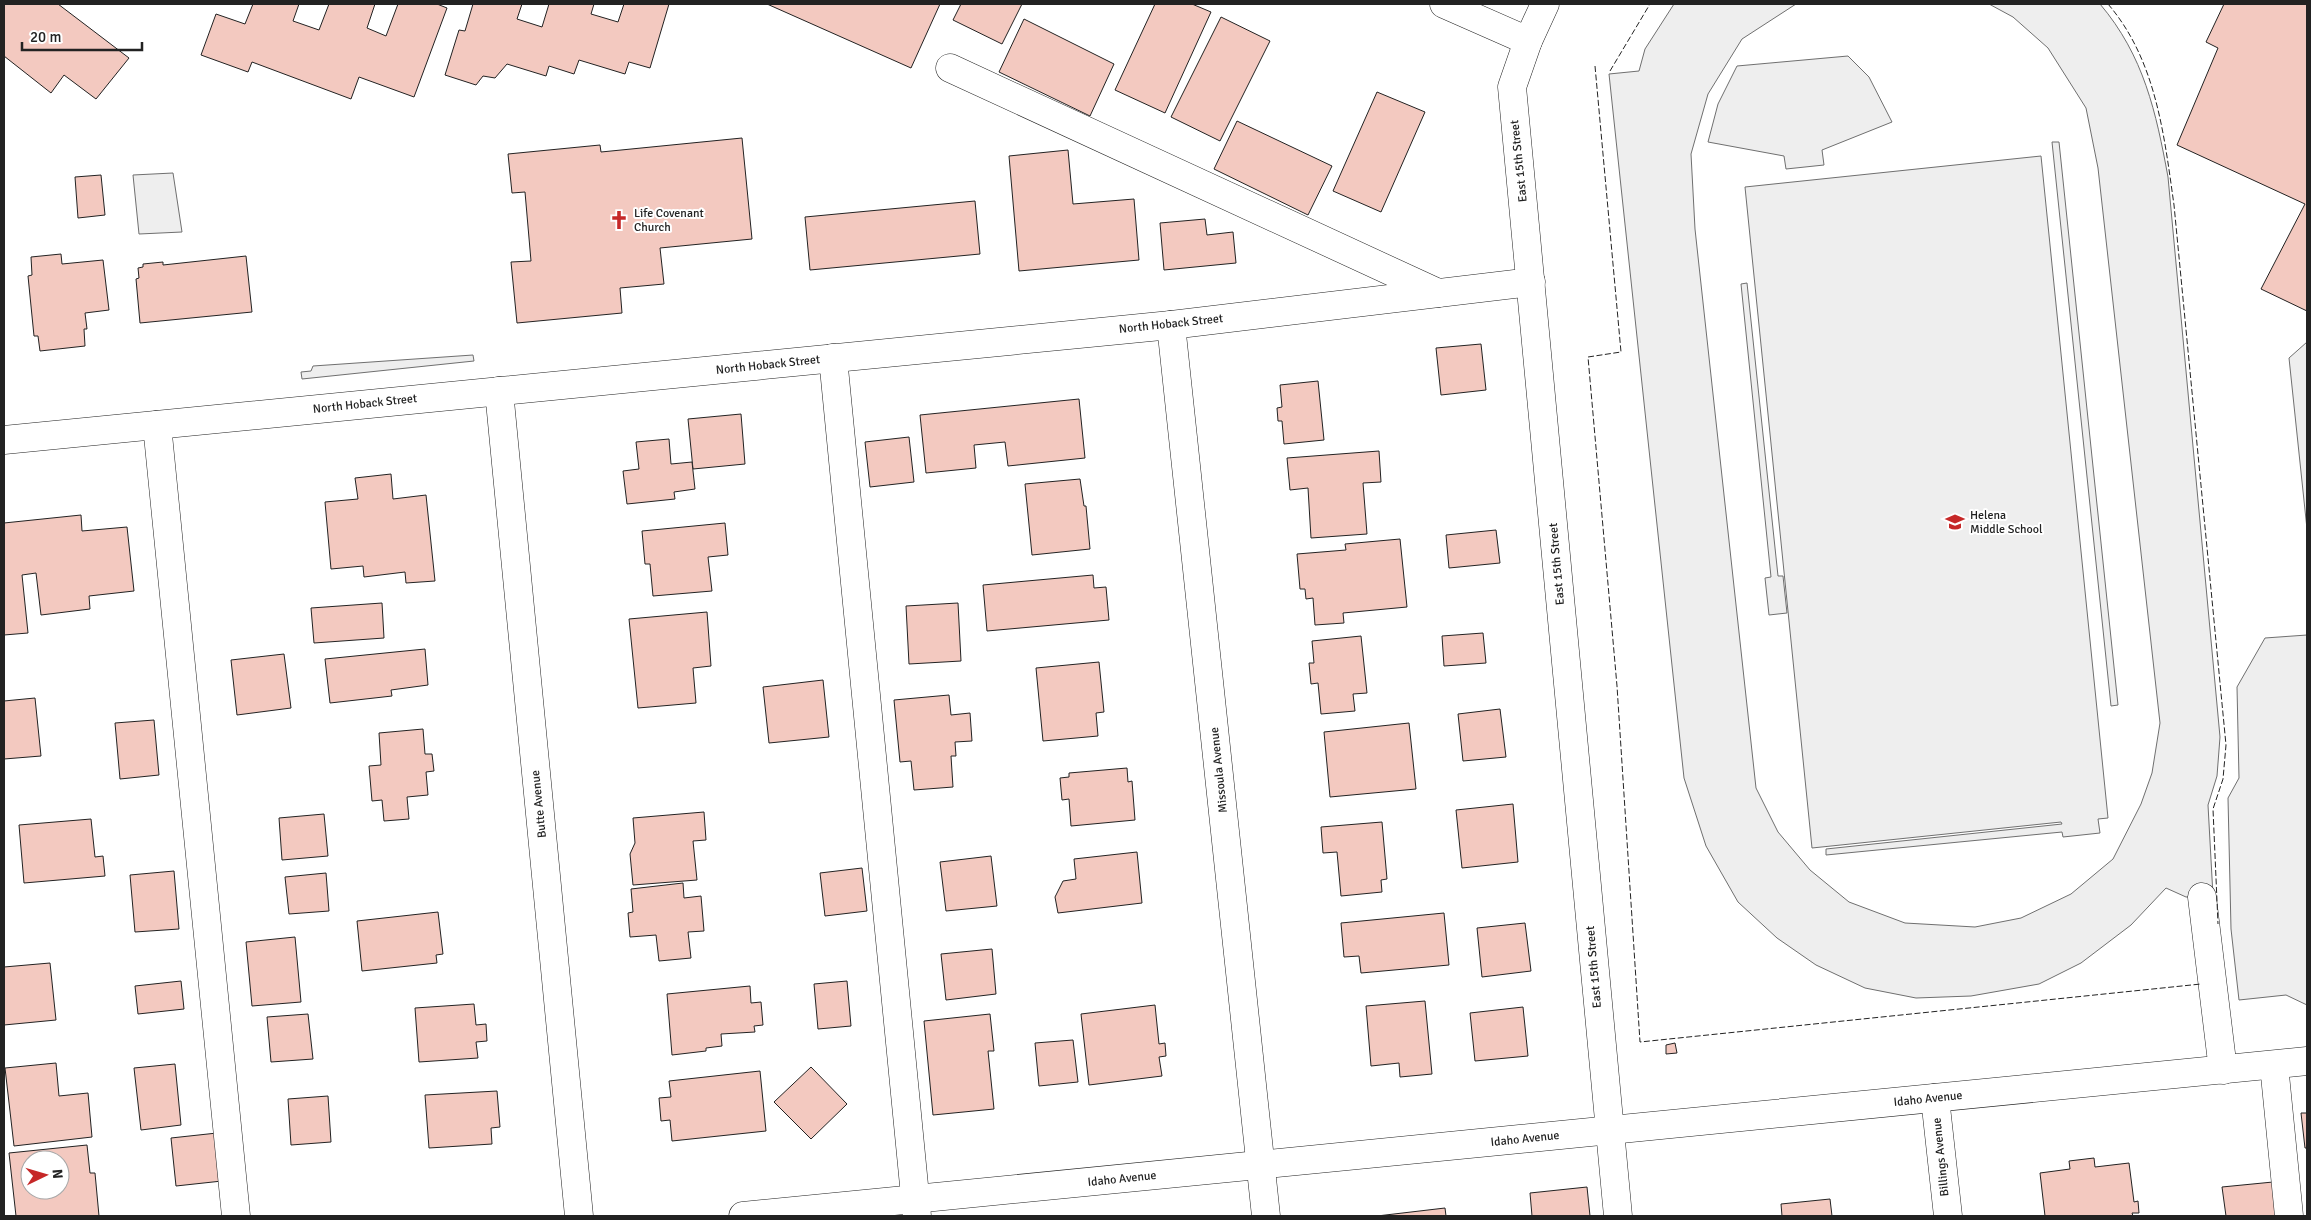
<svg xmlns="http://www.w3.org/2000/svg" width="2311" height="1220" font-family="Signika,sans-serif">
  <rect width="100%" height="100%" fill="#fff"/>
  <g fill="#eee" stroke="#6f6f6f">
    <path d="M 1674,4 L 1796,4 L 1742,39 L 1708,94 L 1691,154 L 1695,229 L 1756,788 L 1778,832 L 1810,870 L 1849,902 L 1905,923 L 1975,927 L 2021,918 L 2071,894 L 2113,859 L 2141,804 L 2152,773 L 2160,723 L 2098,168 L 2086,108 L 2048,48 L 2013,17 L 1989,4 L 2100,4 C 2144,56 2156,112 2168,177 L 2220,737 L 2217,776 L 2208,805 L 2213,896 L 2186,897 L 2166,888 L 2131,925 L 2081,963 L 2039,984 L 1971,996 L 1916,998 L 1865,988 L 1816,965 L 1777,938 L 1738,902 L 1706,846 L 1684,778 L 1609,74 L 1639,71 L 1645,49 Z"/>
    <polygon points="1848,56 1869,77 1892,122 1822,150 1824,165 1786,169 1784,156 1708,142 1718,104 1737,66"/>
    <polygon points="2052,142 2059,142 2118,705 2111,706"/>
    <polygon points="2041,156 2108,818 2098,819 2100,833 2063,837 2062,832 1826,855 1826,849 2062,824 2061,822 1812,848 1745,187"/>
    <polygon points="173,173 182,232 139,234 133,175"/>
    <polygon points="1747,283 1778,576 1783,576 1787,613 1769,615 1765,578 1771,577 1741,284"/>
    <polygon points="2307,342 2307,529 2289,358"/>
    <polygon points="473,355 474,361 302,379 301,372 311,371 313,366"/>
    <polygon points="2307,635 2307,1005 2286,995 2239,1000 2231,929 2228,798 2239,778 2237,687 2265,638"/>
  </g>
  <g fill="#f3c9c0" stroke="#222" fill-rule="evenodd">
    <polygon points="4,4 58,4 129,58 96,99 64,75 51,93 4,56"/>
    <polygon points="253,4 299,4 293,21 319,30 329,4 375,4 367,28 386,36 398,4 437,4 447,8 414,97 359,77 351,99 252,62 248,72 201,55 216,14 245,24"/>
    <polygon points="473,4 522,4 517,19 542,27 549,4 594,4 591,14 618,22 624,4 669,4 650,68 629,62 625,74 579,60 574,74 549,66 546,76 507,64 495,78 483,76 476,85 445,75 459,30 465,31"/>
    <polygon points="767,4 940,4 911,68"/>
    <polygon points="961,4 1022,4 1002,44 953,20"/>
    <polygon points="1155,4 1192,4 1211,12 1165,113 1115,90"/>
    <polygon points="2224,4 2307,4 2307,311 2261,289 2305,204 2177,145 2218,48 2206,42"/>
    <polygon points="1221,17 1270,41 1220,141 1171,117"/>
    <polygon points="1024,19 1114,64 1090,116 999,72"/>
    <polygon points="1377,92 1425,112 1381,212 1333,191"/>
    <polygon points="1237,121 1332,166 1308,215 1214,169"/>
    <polygon points="742,138 752,239 660,248 664,284 620,288 622,313 517,323 511,262 531,261 525,192 512,193 508,154 600,145 601,152"/>
    <polygon points="1068,150 1073,204 1134,199 1139,260 1019,271 1009,156"/>
    <polygon points="101,175 105,215 78,218 75,177"/>
    <polygon points="975,201 980,254 810,270 805,217"/>
    <polygon points="1205,219 1207,235 1233,232 1236,263 1164,270 1160,223"/>
    <polygon points="61,254 62,264 103,260 109,310 85,313 87,329 84,329 85,346 40,351 38,336 34,336 28,276 32,275 31,257"/>
    <polygon points="246,256 252,312 140,323 136,279 139,278 138,268 143,267 143,264 163,262 163,265"/>
    <polygon points="1481,344 1486,390 1441,395 1436,348"/>
    <polygon points="1318,381 1324,440 1284,444 1282,421 1278,421 1277,408 1282,407 1280,385"/>
    <polygon points="1079,399 1085,458 1008,466 1005,442 974,445 976,468 926,473 920,415"/>
    <polygon points="741,414 745,464 693,469 688,419"/>
    <polygon points="909,437 914,482 870,487 865,442"/>
    <polygon points="669,439 671,464 692,462 695,489 674,492 675,499 627,504 623,471 639,469 636,442"/>
    <polygon points="1379,451 1381,482 1363,483 1367,534 1311,538 1308,488 1290,490 1287,458"/>
    <polygon points="391,474 393,499 426,495 435,581 406,583 405,572 364,577 363,566 331,569 325,502 358,499 355,478"/>
    <polygon points="1080,479 1084,506 1086,506 1090,549 1032,555 1025,484"/>
    <polygon points="81,515 82,531 127,527 134,591 89,596 90,609 41,615 36,573 22,575 28,633 4,635 4,523"/>
    <polygon points="725,523 728,555 708,557 712,591 653,596 650,564 645,564 642,531"/>
    <polygon points="1496,530 1500,563 1449,568 1446,535"/>
    <polygon points="1400,539 1407,607 1343,613 1344,623 1315,625 1313,598 1306,599 1305,589 1300,589 1297,554 1346,550 1345,544"/>
    <polygon points="1093,575 1094,588 1106,587 1109,620 987,631 983,585"/>
    <polygon points="382,603 384,638 314,643 311,608"/>
    <polygon points="958,603 961,661 909,664 906,606"/>
    <polygon points="707,612 711,666 693,668 696,703 638,708 629,619"/>
    <polygon points="1483,633 1486,663 1444,666 1442,636"/>
    <polygon points="1361,636 1367,693 1353,694 1355,711 1321,714 1318,683 1311,684 1309,663 1314,663 1312,641"/>
    <polygon points="425,649 428,685 391,690 392,696 330,703 325,659"/>
    <polygon points="284,654 291,708 237,715 231,660"/>
    <polygon points="1099,662 1104,712 1096,713 1098,736 1043,741 1036,668"/>
    <polygon points="823,680 829,737 769,743 763,687"/>
    <polygon points="949,695 951,715 970,713 972,741 955,742 956,756 951,756 953,787 914,790 911,761 900,762 894,700"/>
    <polygon points="35,698 41,756 4,759 4,701"/>
    <polygon points="1500,709 1506,757 1463,761 1458,714"/>
    <polygon points="154,720 159,775 120,779 115,723"/>
    <polygon points="1409,723 1416,789 1330,797 1324,732"/>
    <polygon points="423,729 425,754 432,754 434,771 426,772 428,795 407,797 409,819 384,821 382,800 372,801 369,766 381,765 379,733"/>
    <polygon points="1127,768 1128,782 1132,781 1135,820 1071,826 1069,799 1062,800 1060,778 1069,777 1069,773"/>
    <polygon points="1513,804 1518,862 1462,868 1456,810"/>
    <polygon points="704,812 706,840 693,841 697,880 633,885 630,854 635,843 633,818"/>
    <polygon points="324,814 328,856 282,860 279,818"/>
    <polygon points="91,819 95,857 103,856 105,876 24,883 19,825"/>
    <polygon points="1382,822 1387,879 1381,880 1382,892 1341,896 1337,852 1323,853 1321,827"/>
    <polygon points="1137,852 1142,903 1058,913 1055,897 1063,881 1076,879 1074,859"/>
    <polygon points="991,856 997,906 946,911 940,862"/>
    <polygon points="862,868 867,911 825,916 820,873"/>
    <polygon points="174,871 179,929 135,932 130,875"/>
    <polygon points="326,873 329,911 289,914 285,877"/>
    <polygon points="683,883 684,898 701,896 704,931 688,932 691,958 659,961 656,935 630,937 628,913 633,912 631,889"/>
    <polygon points="438,912 443,954 436,955 437,963 362,971 357,921"/>
    <polygon points="1444,913 1449,965 1361,973 1359,956 1344,957 1341,923"/>
    <polygon points="1525,923 1531,971 1482,977 1477,928"/>
    <polygon points="295,937 301,1002 252,1006 246,942"/>
    <polygon points="992,949 996,994 946,1000 941,954"/>
    <polygon points="50,963 56,1020 4,1025 4,967"/>
    <polygon points="181,981 184,1009 138,1014 135,986"/>
    <polygon points="847,981 851,1026 818,1029 814,984"/>
    <polygon points="750,986 751,1003 761,1002 763,1025 754,1026 755,1032 721,1034 722,1046 706,1048 706,1051 672,1055 667,994"/>
    <polygon points="1425,1001 1432,1074 1400,1077 1399,1063 1371,1066 1366,1006"/>
    <polygon points="474,1004 476,1025 486,1024 487,1041 476,1042 478,1058 419,1062 415,1008"/>
    <polygon points="1155,1005 1159,1044 1165,1043 1166,1056 1159,1057 1162,1076 1089,1085 1081,1014"/>
    <polygon points="1523,1007 1528,1056 1475,1061 1470,1013"/>
    <polygon points="308,1014 313,1059 271,1062 267,1017"/>
    <polygon points="990,1014 994,1051 988,1051 994,1109 933,1115 924,1021"/>
    <polygon points="1073,1040 1078,1082 1039,1086 1035,1043"/>
    <polygon points="1675,1043 1677,1053 1666,1054 1666,1045"/>
    <polygon points="56,1063 59,1096 88,1093 92,1137 14,1146 5,1068"/>
    <polygon points="175,1064 181,1125 141,1130 134,1068"/>
    <polygon points="811,1067 847,1104 811,1139 774,1102"/>
    <polygon points="760,1071 766,1131 672,1141 670,1120 661,1121 659,1098 671,1097 669,1081"/>
    <polygon points="497,1091 500,1127 491,1128 492,1144 429,1148 425,1095"/>
    <polygon points="328,1096 331,1142 291,1145 288,1099"/>
    <polygon points="2301,1113 2307,1113 2307,1148 2305,1148"/>
    <polygon points="217,1133 222,1181 176,1186 171,1138"/>
    <path d="M 87,1145 L 90,1173 L 95,1173 L 99,1216 L 16,1216 L 9,1153 ZM 30,1160 L 60,1160 L 60,1190 L 30,1190 Z"/>
    <polygon points="2094,1158 2095,1167 2129,1163 2134,1202 2138,1201 2139,1213 2132,1213 2133,1216 2045,1216 2040,1173 2070,1169 2069,1161"/>
    <polygon points="2273,1182 2276,1216 2226,1216 2222,1187"/>
    <polygon points="1587,1187 1590,1216 1532,1216 1530,1193"/>
    <polygon points="1830,1199 1832,1216 1782,1216 1781,1204"/>
    <polygon points="1445,1208 1446,1216 1377,1216"/>
  </g>
  <g fill="none" stroke-linecap="round" stroke-linejoin="round">
    <g stroke="#222" stroke-width="29">
      <g id="minor">
        <polyline points="1444,4 1528,41"/>
        <polyline points="1545,4 1528,41 1512,87 1618,1216"/>
        <polyline points="950,68 1438,293"/>
        <polyline points="1171,325 1266,1216"/>
        <polyline points="833,358 917,1216"/>
        <polyline points="499,391 579,1216"/>
        <polyline points="157,425 236,1216"/>
        <polyline points="4,440 1171,325 1531,282"/>
        <polyline points="2202,897 2223,1070"/>
        <polyline points="2274,1065 2289,1216"/>
        <polyline points="1935,1098 1948,1216"/>
        <polyline points="743,1216 2307,1061"/>
      </g>
    </g>
    <use href="#minor" stroke="#fff" stroke-width="28"/>
    <g stroke="#222" stroke-width="1" stroke-dasharray="6 2.5" stroke-linecap="butt">
      <path d="M 2108,4 C 2156,60 2164,134 2174,205 L 2226,745 L 2223,779 L 2213,809 L 2218,924"/>
      <polyline points="1595,66 1621,352 1588,357 1617,686 1640,1042 2201,984"/>
      <polyline points="1610,71 1650,4"/>
    </g>
  </g>
  <defs>
    <g id="church-bare" transform="scale(1.5)"><path d="M-1.2-6h2.4v3.5h3.3v2.4h-3.3V6h-2.4V-.1h-3.3v-2.4h3.3Z" fill="#c62828" stroke="#fff" stroke-width="2.5" paint-order="stroke"/></g>
    <g id="school-bare" transform="scale(1.5)"><path d="M0-5L7-2L0 1L-7-2ZM-4 1L0 2.5L4 1V4Q0 6-4 4Z" fill="#c62828" stroke="#fff" stroke-width="2.5" paint-order="stroke"/></g>
  </defs>
  <g fill-rule="evenodd">
    <use href="#church-bare" x="619" y="220"/>
    <use href="#school-bare" x="1955" y="522"/>
  </g>
  <g text-anchor="middle" dominant-baseline="central" stroke-width="4" stroke-linejoin="round" paint-order="stroke">
    <g font-size="12" fill="#222" stroke="#fff">
      <text transform="translate(1519 161) rotate(-96)">East 15th Street</text>
      <text transform="translate(1171 324) rotate(-6)">North Hoback Street</text>
      <text transform="translate(768 365) rotate(-6)">North Hoback Street</text>
      <text transform="translate(365 404) rotate(-6)">North Hoback Street</text>
      <text transform="translate(1557 564) rotate(-95)">East 15th Street</text>
      <text transform="translate(1219 770) rotate(-96)">Missoula Avenue</text>
      <text transform="translate(539 804) rotate(-96)">Butte Avenue</text>
      <text transform="translate(1594 967) rotate(-95)">East 15th Street</text>
      <text transform="translate(1928 1099) rotate(-6)">Idaho Avenue</text>
      <text transform="translate(1525 1139) rotate(-6)">Idaho Avenue</text>
      <text transform="translate(1941 1157) rotate(-96)">Billings Avenue</text>
      <text transform="translate(1122 1179) rotate(-6)">Idaho Avenue</text>
    </g>
    <g font-size="12" fill="#222" stroke="#fff" text-anchor="start">
      <text x="634" y="213">Life Covenant<tspan x="634" dy="14">Church</tspan></text>
      <text x="1970" y="515">Helena<tspan x="1970" dy="14">Middle School</tspan></text>
    </g>
  </g>
  <rect width="2311" height="1220" fill="none" stroke="#222222" stroke-width="10"/>
  <g transform="translate(45 1175) rotate(85)"><circle r="24" fill="#ffffff" stroke="#a7a7a7"/>
  <path d="M0-4L9 19L0 12L-9 19Z" fill="#c62828"/>
  <text y="-8" font-size="14" font-weight="bold" text-anchor="middle" fill="#222222">N</text>
  </g>
  <path d="M22 42v8h120v-8" fill="none" stroke="#222222" stroke-width="2.5"/>
  <text x="30" y="42" font-size="15" fill="#222222" stroke="#ffffff" stroke-width="4" paint-order="stroke">20 m</text>
</svg>
